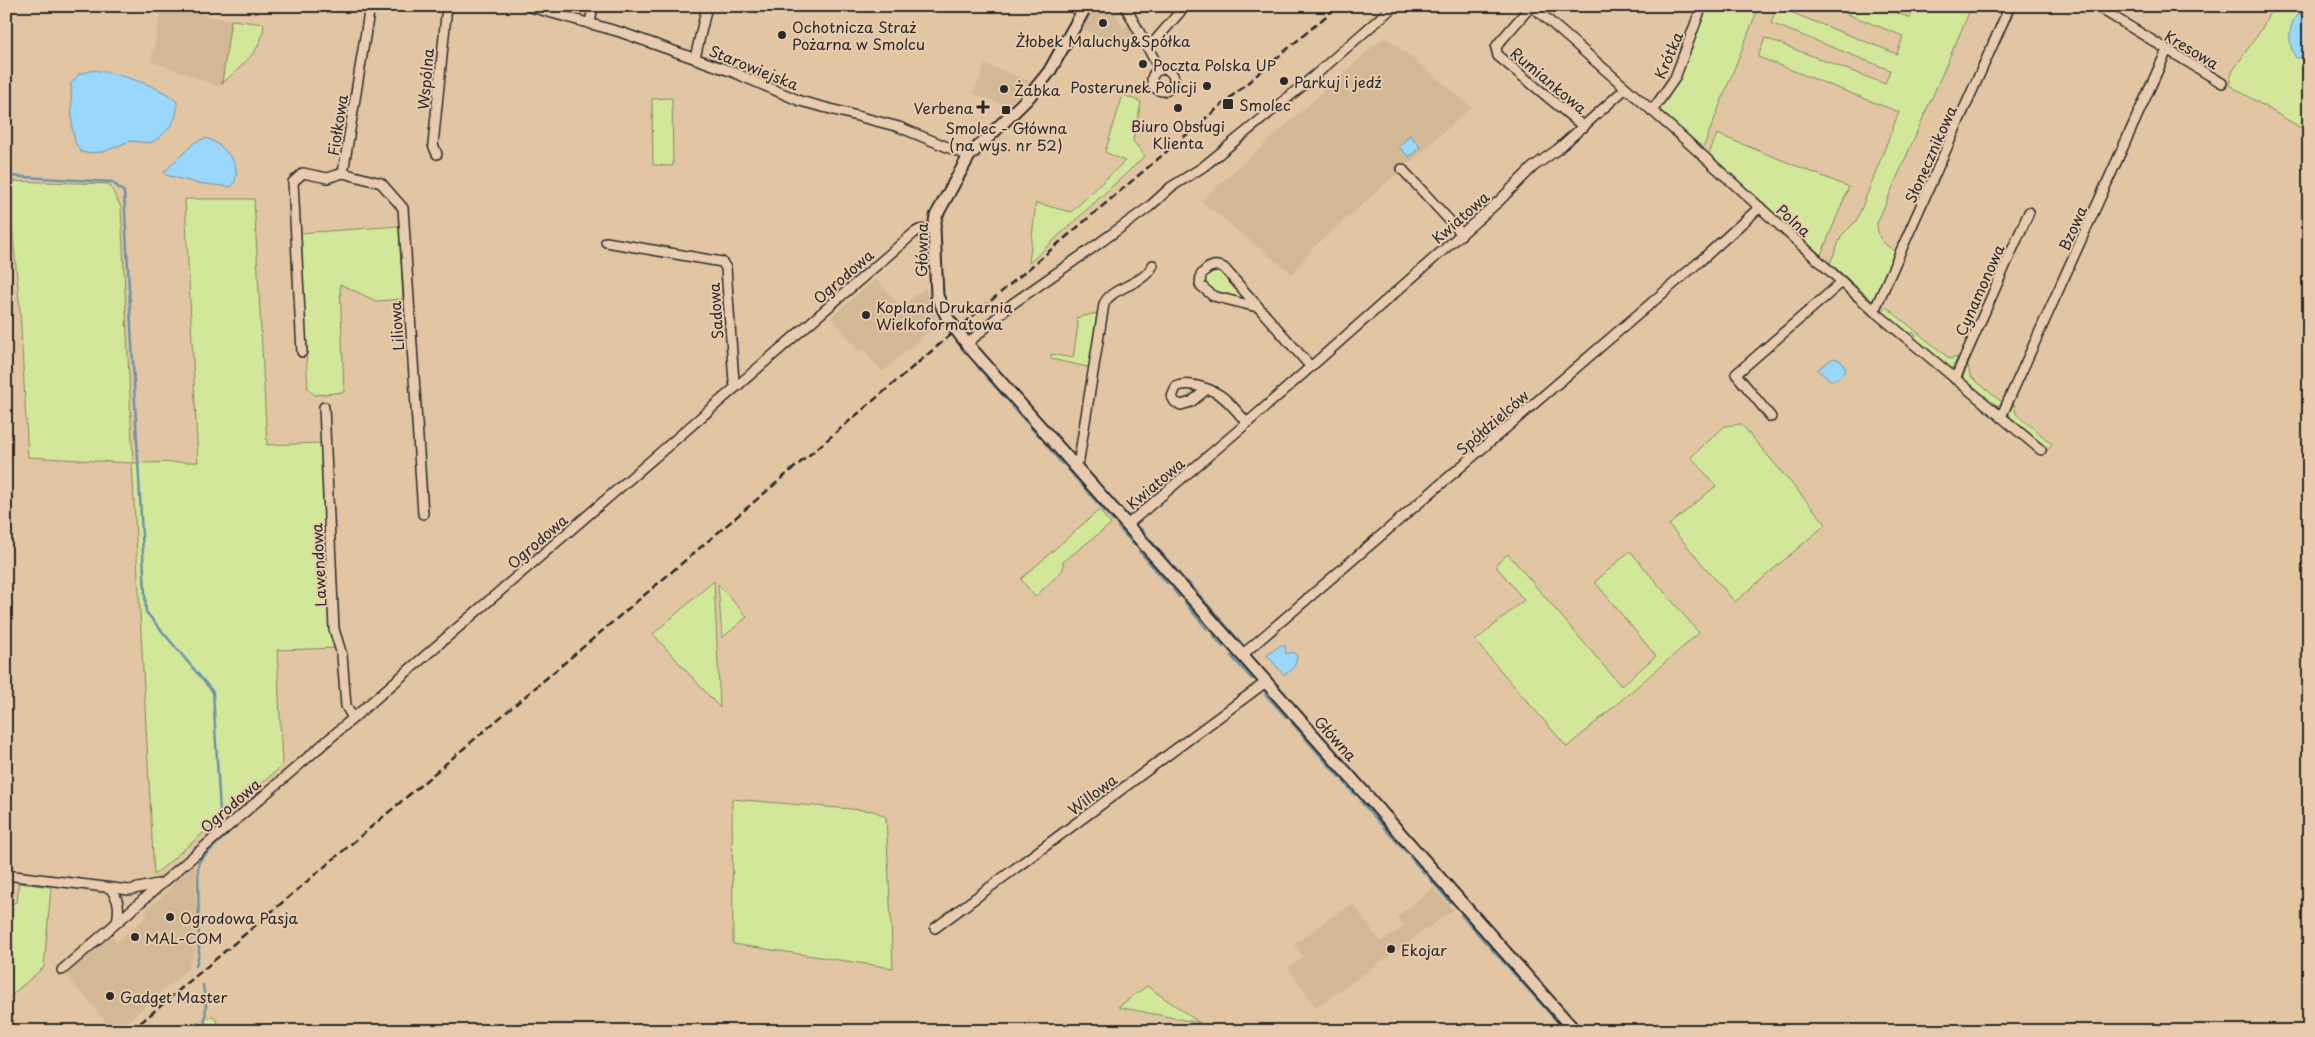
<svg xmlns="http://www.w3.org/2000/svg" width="2315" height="1037" font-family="'Playpen Sans',sans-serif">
  <rect width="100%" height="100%" fill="#e2c6a3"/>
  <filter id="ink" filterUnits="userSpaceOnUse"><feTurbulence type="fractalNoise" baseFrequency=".02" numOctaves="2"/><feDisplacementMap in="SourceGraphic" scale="10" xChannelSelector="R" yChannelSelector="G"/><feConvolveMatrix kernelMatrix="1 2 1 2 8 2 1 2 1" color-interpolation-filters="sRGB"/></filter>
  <g filter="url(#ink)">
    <g fill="#d2b894">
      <polygon points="162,6 202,6 201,15 231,20 222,84 219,86 151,61"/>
      <polygon points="1094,6 1119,6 1121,11 1116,15 1123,27 1128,24 1136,38 1126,45 1081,29"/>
      <polygon points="1385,36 1472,107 1312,249 1292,274 1201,201"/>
      <polygon points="985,64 1024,79 1030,81 1007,106 973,94"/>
      <polygon points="876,279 901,307 925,287 938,324 882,372 863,349 859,351 831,317"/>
      <polygon points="195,865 196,947 188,969 117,1031 114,1031 66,975 111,936 117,942 126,934 148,915 145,911 172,888 170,885"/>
      <polygon points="1433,887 1453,910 1316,1008 1288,967 1303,957 1294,944 1352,903 1381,942 1404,926 1397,917"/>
    </g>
    <g fill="#d3e79b" stroke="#7f8963">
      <polygon points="1705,6 1759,6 1703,148 1659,109 1680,74"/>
      <path d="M 1827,6 L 1879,6 L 1910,18 L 1915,6 L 1972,6 L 1877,223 C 1877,239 1883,244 1897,252 L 1874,302 L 1830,263 L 1842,235 L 1857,220 L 1899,112 L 1758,57 L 1765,38 L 1885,84 L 1890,70 L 1771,23 L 1777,7 L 1897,54 L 1903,36 Z"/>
      <polygon points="2273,6 2309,6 2309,111 2301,128 2229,85 2232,72 2262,28"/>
      <path d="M 231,20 L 264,24 C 262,53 242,64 222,84 Z"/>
      <polygon points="1123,95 1141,102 1133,141 1145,156 1029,263 1036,203 1071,212 1125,161 1105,152"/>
      <polygon points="672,98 673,166 653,165 652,99"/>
      <polygon points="1717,134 1849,187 1821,255 1709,154"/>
      <polygon points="8,181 109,184 121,207 133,463 198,462 185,199 254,199 267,445 321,443 331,629 338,648 277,650 282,766 154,875 132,463 28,457 20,310"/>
      <polygon points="399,226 403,299 376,301 340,284 344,392 315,395 308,389 300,233"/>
      <polygon points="1216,269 1224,273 1244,295 1241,299 1213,292 1204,286 1205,274"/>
      <polygon points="1885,306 1950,359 1958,357 1951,370 1914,339 1916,335 1913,332 1910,336 1883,312"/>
      <polygon points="1097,313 1092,368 1051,359 1051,354 1073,358 1078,325 1076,318"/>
      <polygon points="1968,365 1970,376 2003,403 1995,406 1962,379"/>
      <polygon points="2014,404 2016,414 2052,444 2047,451 2011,422 2009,412"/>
      <polygon points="1741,424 1826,524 1735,602 1669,525 1716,486 1691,457 1725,426"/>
      <polygon points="1099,510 1111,524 1063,562 1063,570 1035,597 1021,579"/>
      <polygon points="1630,551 1699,633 1567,747 1475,641 1524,600 1495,565 1508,554 1621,686 1656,656 1595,582"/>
      <polygon points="714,581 720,708 653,634"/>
      <polygon points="718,584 747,617 722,638"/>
      <polygon points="732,799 874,811 886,817 893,968 733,944"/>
      <polygon points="19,883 51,887 44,967 6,1000 6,905 17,902"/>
      <polygon points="1147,986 1200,1023 1118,1007"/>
      <polygon points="213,1016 223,1031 179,1031"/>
    </g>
    <g fill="#9ad7fb" stroke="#6e92a8">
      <path d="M 2309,12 L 2309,54 L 2304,58 L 2296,58 C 2286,44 2287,11 2309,12 Z"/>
      <path d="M 94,70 C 115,73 163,86 177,102 C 179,120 166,135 150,143 L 130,141 L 103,152 L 87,153 L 81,152 L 75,142 L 72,128 L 71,84 L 79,74 Z"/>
      <polygon points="1410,135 1420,147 1409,157 1399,147"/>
      <path d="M 206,138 C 224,144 247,169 231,187 L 196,183 L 166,175 L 164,172 L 195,142 Z"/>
      <polygon points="1833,358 1840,360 1846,369 1841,376 1832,381 1817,370"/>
      <polygon points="1281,645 1285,646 1286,654 1294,652 1297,657 1294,668 1284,675 1267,655"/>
    </g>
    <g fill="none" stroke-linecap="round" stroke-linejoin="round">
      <g stroke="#6e92a8" stroke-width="2.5">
        <polyline points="6,176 112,182 124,192 146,612 213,692 220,812"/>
        <polyline points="978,367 1006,399"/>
        <polyline points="1012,406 1026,422"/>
        <polyline points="1031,428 1037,434"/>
        <polyline points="1044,442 1062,464"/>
        <polyline points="1068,469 1113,521"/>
        <polyline points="1118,527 1134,545"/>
        <polyline points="1140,528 1166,558"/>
        <polyline points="1139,551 1167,583"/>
        <polyline points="1168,560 1179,573"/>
        <polyline points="1187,581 1244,646"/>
        <polyline points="1173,589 1179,597"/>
        <polyline points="1185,603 1207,629"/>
        <polyline points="1213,635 1223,647"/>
        <polyline points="1231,656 1252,679"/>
        <polyline points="1265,694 1287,718"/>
        <polyline points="1292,723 1340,778"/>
        <polyline points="1343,781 1355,795"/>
        <polyline points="1361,802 1406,852"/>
        <polyline points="1410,857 1425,874"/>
        <polyline points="1430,879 1450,902"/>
        <polyline points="1461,915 1563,1028"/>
        <polyline points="196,966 199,953 198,865 200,860 226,835"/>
        <polyline points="203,985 206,1007 204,1031"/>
      </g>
      <g stroke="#2b2b2b" stroke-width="12">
        <g id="street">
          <polyline points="527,6 620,32 733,72 800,101 899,127 969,156"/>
          <polyline points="1125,6 1160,70"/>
          <polyline points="1531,6 1498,44 1496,48 1498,56 1584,127"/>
          <polyline points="1532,6 1680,135 1874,311 2041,450"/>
          <polyline points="2096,6 2222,83"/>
          <polyline points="590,24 593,6"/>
          <polyline points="1147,46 1154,42 1185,6"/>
          <polyline points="695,58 707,6"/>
          <circle cx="1163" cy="80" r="11"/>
          <polyline points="1652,111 1675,78 1702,6"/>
          <polyline points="437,154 433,145 447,6"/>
          <polyline points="1402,169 1462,234"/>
          <polyline points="343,173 381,183 403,208 423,514"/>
          <polyline points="606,242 722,262 726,268 734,382 738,386"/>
          <path d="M 1257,307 L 1213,296 L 1200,285 L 1201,275 C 1207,267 1215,263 1224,268 L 1311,367"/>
          <polyline points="1874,311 2010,6"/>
          <polyline points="967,344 1012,304 1091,249 1149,207 1171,187 1203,167 1313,77 1394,6"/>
          <polyline points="302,352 293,182 303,173 327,178 343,173 370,6"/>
          <polyline points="1955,379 2029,212"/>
          <path d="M 1206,390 L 1191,402 L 1181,405 L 1175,402 L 1172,397 L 1176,387 C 1189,380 1215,390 1225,399 C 1233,406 1240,415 1247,423"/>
          <polyline points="324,407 334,629 342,655 346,706 353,718"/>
          <polyline points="1771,417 1736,374 1842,282"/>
          <polyline points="2001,417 2167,50"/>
          <path d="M 1073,465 L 1079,459 L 1104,304 C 1112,286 1143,286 1153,265"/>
          <polyline points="1127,525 1247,423 1499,201 1533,167 1558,149 1626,88"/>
          <polyline points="1242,655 1699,262 1760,207"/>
          <polyline points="6,875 129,890 157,884"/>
          <path d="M 110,888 C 119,900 120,907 117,922"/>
          <polyline points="935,928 1266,682"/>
          <polyline points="62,970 914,233 919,230 934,228"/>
        </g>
      </g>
      <g stroke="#2b2b2b" stroke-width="15">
        <polyline id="secondary" points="1086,6 1049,72 1027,99 969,156 936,216 934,228 937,296 948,319 967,344 1575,1031"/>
      </g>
      <use href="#street" stroke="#e9ccaf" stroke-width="9"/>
      <use href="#secondary" stroke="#e9ccaf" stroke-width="11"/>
      <polyline stroke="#2b2b2b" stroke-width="2.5" stroke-dasharray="8 4" stroke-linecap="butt" points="131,1031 1338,6"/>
    </g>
  </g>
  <g fill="#2b2b2b" stroke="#e9ccaf" stroke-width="2">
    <circle cx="1103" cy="23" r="5"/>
    <circle cx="782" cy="35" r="5"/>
    <circle cx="1143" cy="64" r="5"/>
    <circle cx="1284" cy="81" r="5"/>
    <circle cx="1207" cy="86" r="5"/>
    <circle cx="1004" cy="89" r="5"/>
    <rect x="1222" y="98" width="12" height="12" rx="2.5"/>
    <path d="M980.5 99.5h5v5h5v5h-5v5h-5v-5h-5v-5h5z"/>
    <circle cx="1178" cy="108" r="5"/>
    <rect x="1001" y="105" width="10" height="10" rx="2.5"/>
    <circle cx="866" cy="315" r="5"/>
    <circle cx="170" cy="917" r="5"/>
    <circle cx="135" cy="937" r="5"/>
    <circle cx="1391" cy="949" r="5"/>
    <circle cx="110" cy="996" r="5"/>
  </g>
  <g text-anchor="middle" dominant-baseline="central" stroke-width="4" stroke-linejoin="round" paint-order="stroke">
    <g font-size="15" fill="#2b2b2b" stroke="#e9ccaf" text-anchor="start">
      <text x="792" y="26">Ochotnicza Straż<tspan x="792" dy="17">Pożarna w Smolcu</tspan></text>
      <text x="1103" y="40" text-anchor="middle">Żłobek Maluchy&amp;Spółka</text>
      <text x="1153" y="64">Poczta Polska UP</text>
      <text x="1294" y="81">Parkuj i jedź</text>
      <text x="1197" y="86" text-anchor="end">Posterunek Policji</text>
      <text x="1014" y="89">Żabka</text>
      <text x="1239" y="104">Smolec</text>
      <text x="973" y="107" text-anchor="end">Verbena</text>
      <text x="1178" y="125" text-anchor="middle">Biuro Obsługi<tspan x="1178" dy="17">Klienta</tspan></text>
      <text x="1006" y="127" text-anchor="middle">Smolec - Główna<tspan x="1006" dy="17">(na wys. nr 52)</tspan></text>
      <text x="876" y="306">Kopland Drukarnia<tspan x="876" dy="17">Wielkoformatowa</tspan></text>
      <text x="180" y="917">Ogrodowa Pasja</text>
      <text x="145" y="937">MAL-COM</text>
      <text x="1401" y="949">Ekojar</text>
      <text x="120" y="996">Gadget Master</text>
    </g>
    <g font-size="15" fill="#2b2b2b" stroke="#e9ccaf">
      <text transform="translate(2192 49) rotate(31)">Kresowa</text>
      <text transform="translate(1668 55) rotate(-67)">Krótka</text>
      <text transform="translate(754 67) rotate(22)">Starowiejska</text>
      <text transform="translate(425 79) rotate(-85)">Wspólna</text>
      <text transform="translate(1549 80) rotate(40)">Rumiankowa</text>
      <text transform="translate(337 125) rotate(-81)">Fiołkowa</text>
      <text transform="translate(1930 154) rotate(-66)">Słonecznikowa</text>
      <text transform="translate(1460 217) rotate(-41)">Kwiatowa</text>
      <text transform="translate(1794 220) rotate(42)">Polna</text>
      <text transform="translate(2072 228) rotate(-66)">Bzowa</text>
      <text transform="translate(921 250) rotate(-89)">Główna</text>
      <text transform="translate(843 276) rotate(-41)">Ogrodowa</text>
      <text transform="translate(1979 290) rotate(-66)">Cynamonowa</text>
      <text transform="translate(715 311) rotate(-94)">Sadowa</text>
      <text transform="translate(396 326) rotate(-94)">Liliowa</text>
      <text transform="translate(1492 422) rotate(-41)">Spółdzielców</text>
      <text transform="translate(1155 483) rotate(-40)">Kwiatowa</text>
      <text transform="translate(537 541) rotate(-41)">Ogrodowa</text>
      <text transform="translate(318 565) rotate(-93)">Lawendowa</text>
      <text transform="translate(1336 738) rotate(48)">Główna</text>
      <text transform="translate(1092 794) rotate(-37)">Willowa</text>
      <text transform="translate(230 805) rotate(-41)">Ogrodowa</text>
    </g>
  </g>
  <rect width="2315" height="1037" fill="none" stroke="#e9ccaf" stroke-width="25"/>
  <rect x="12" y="12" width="2290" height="1012" fill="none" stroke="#2b2b2b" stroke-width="2" filter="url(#ink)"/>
</svg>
